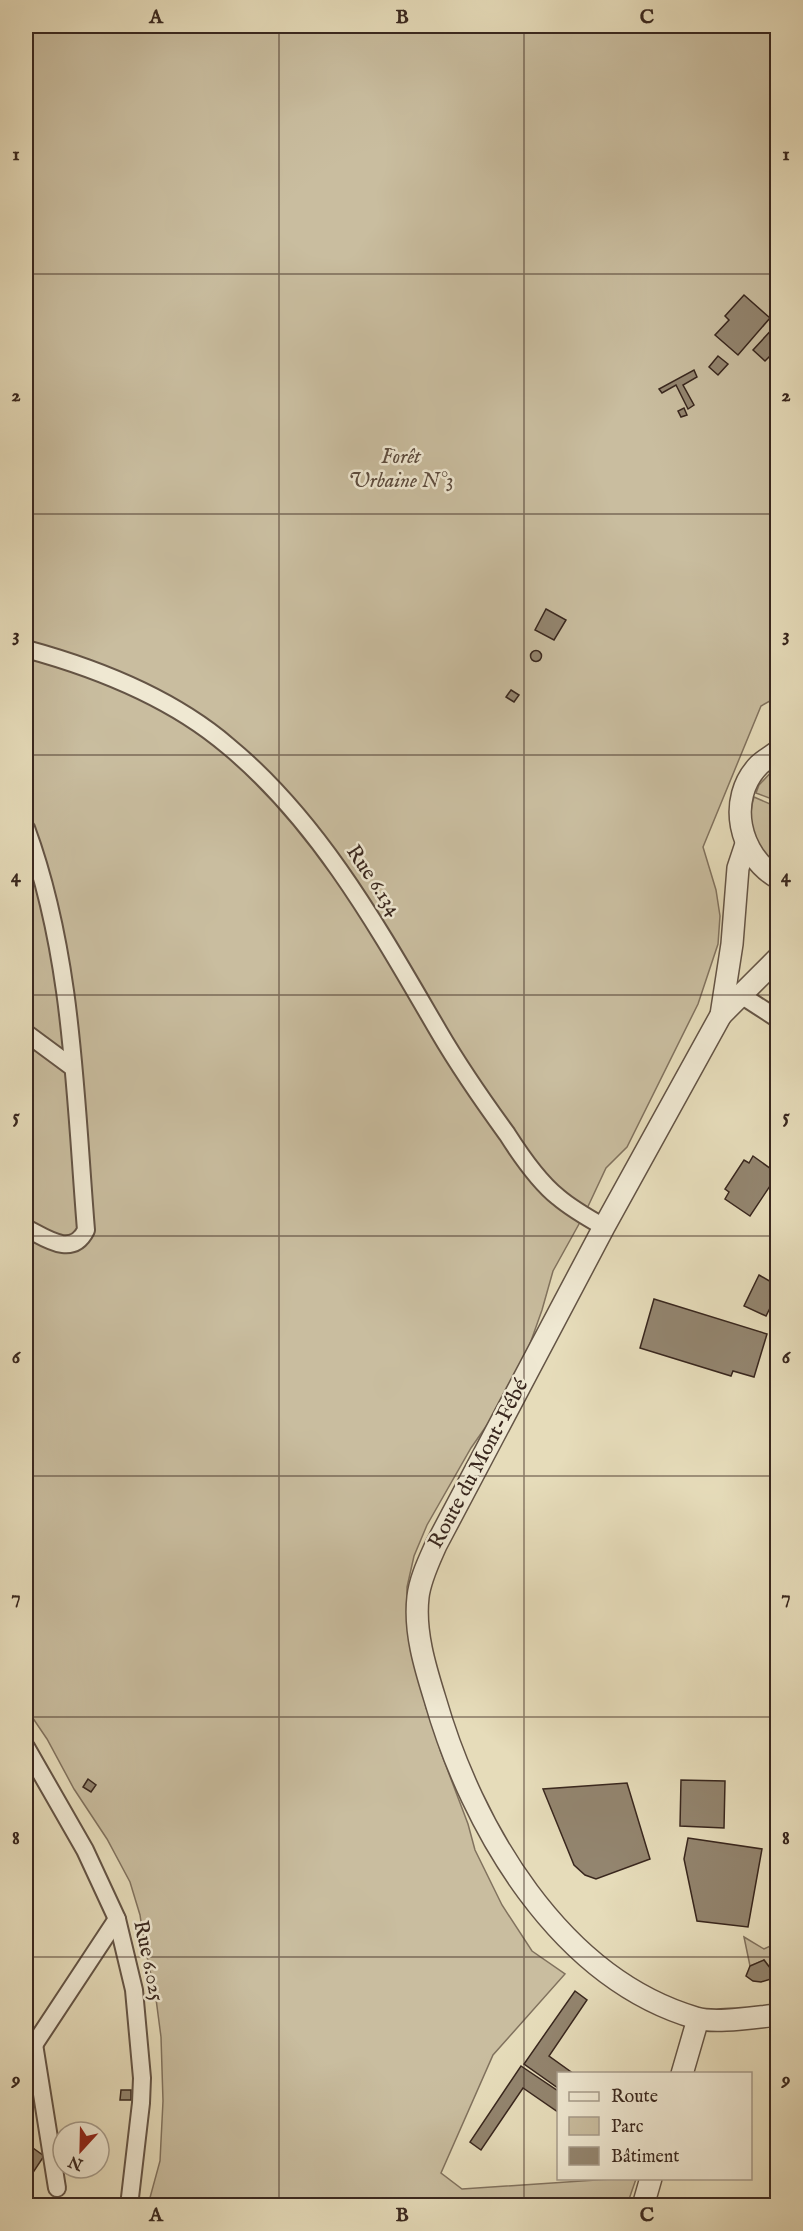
<svg xmlns="http://www.w3.org/2000/svg" width="803" height="2231" font-family="'IM FELL English',serif">
  <rect width="100%" height="100%" fill="#e6dcba"/>
  <filter id="stains"><feTurbulence type="fractalNoise" baseFrequency=".00333" numOctaves="4"/><feColorMatrix values="0 0 0 0 .2 0 0 0 0 .09 0 0 0 0 .02 0 0 0 .5 -.17"/></filter>
  <radialGradient id="worn" r=".72"><stop offset=".6" stop-color="#630" stop-opacity="0"/><stop offset="1" stop-color="#630" stop-opacity=".3"/></radialGradient>
  <g fill="#c9bd9f" stroke="#81725e" stroke-width="1.5">
    <polygon points="26,26 777,26 777,697 761,706 703,847 716,890 720,916 718,944 698,1004 627,1147 606,1168 584,1215 553,1271 542,1310 526,1355 496,1412 471,1448 427,1525 414,1556 407,1587 407,1616 426,1708 434,1725 440,1750 468,1824 475,1850 502,1905 532,1951 565,1974 493,2055 441,2173 462,2189 611,2179 636,2179 627,2205 148,2205 160,2161 163,2101 161,2037 156,1999 144,1942 140,1915 130,1882 107,1839 74,1789 47,1739 26,1708"/>
    <polygon points="777,766 777,801 756,793 759,785"/>
    <path d="M 754,797 L 777,807 L 777,868 C 758,845 744,830 754,797 Z"/>
    <polygon points="744,1937 764,1949 777,1943 777,1977 764,1960 750,1966"/>
  </g>
  <g fill="#93856f" stroke="#39271e" stroke-width="1.5">
    <polygon points="744,295 770,318 738,355 715,335 729,320 725,316"/>
    <polygon points="776,325 778,348 765,361 753,350"/>
    <polygon points="718,356 728,364 718,375 709,367"/>
    <polygon points="694,370 697,377 683,385 694,405 688,409 676,385 662,393 659,389"/>
    <polygon points="684,408 687,415 681,417 678,411"/>
    <polygon points="546,609 566,620 554,640 535,630"/>
    <circle cx="536" cy="656" r="5.5"/>
    <polygon points="511,690 519,695 514,702 506,697"/>
    <polygon points="753,1156 778,1174 750,1216 725,1199 729,1192 725,1189 744,1160 749,1163"/>
    <polygon points="759,1275 778,1286 778,1292 766,1316 744,1306"/>
    <polygon points="654,1299 767,1334 754,1377 733,1371 731,1376 640,1348"/>
    <polygon points="88,1779 96,1785 91,1792 83,1787"/>
    <polygon points="681,1780 725,1781 724,1828 680,1826"/>
    <polygon points="627,1783 650,1859 596,1879 585,1875 574,1865 543,1789"/>
    <polygon points="688,1838 762,1849 748,1927 697,1921 684,1859"/>
    <polygon points="764,1960 777,1977 761,1982 753,1981 746,1976 750,1966"/>
    <polygon points="575,1991 587,2000 549,2056 574,2074 558,2074 558,2088 524,2064"/>
    <polygon points="521,2066 558,2091 558,2112 523,2088 481,2150 470,2142"/>
    <polygon points="121,2090 131,2090 131,2100 120,2100"/>
    <polygon points="26,2117 33,2122 29,2128 26,2126"/>
    <polygon points="26,2143 44,2156 26,2183"/>
  </g>
  <g fill="none" stroke-linecap="round" stroke-linejoin="round">
    <g stroke="#645445" stroke-width="20">
      <g id="minor">
        <path d="M 26,649 C 96,668 172,698 228,746 C 320,822 380,931 439,1032 C 460,1068 483,1101 507,1134 C 521,1156 538,1181 558,1197 C 572,1209 588,1218 604,1227"/>
        <path d="M 26,828 C 73,955 75,1096 86,1230 C 72,1258 46,1238 26,1228"/>
        <polyline points="741,995 778,1019"/>
        <polyline points="26,1033 72,1067"/>
        <polyline points="26,1747 85,1850 117,1919 134,1990 142,2078 141,2103 129,2206"/>
        <polyline points="34,2044 57,2188"/>
        <polyline points="26,2057 117,1919"/>
      </g>
    </g>
    <g stroke="#645445" stroke-width="24">
      <g id="tertiary">
        <path d="M 778,751 C 772,756 764,760 759,765 C 726,799 739,856 778,878"/>
        <path d="M 746,844 L 738,868 L 732,944 L 721,1015 L 604,1227 L 436,1545 C 429,1561 420,1579 418,1597 C 414,1631 425,1667 435,1699 C 472,1828 559,1978 696,2018 C 715,2024 756,2017 778,2015"/>
        <polyline points="721,1015 778,958"/>
        <polyline points="682,2074 698,2019"/>
        <polyline points="643,2206 651,2178"/>
      </g>
    </g>
    <use href="#minor" stroke="#efe8d2" stroke-width="16"/>
    <use href="#tertiary" stroke="#efe8d2" stroke-width="21"/>
  </g>
  <path fill="none" stroke="#39271e" stroke-width="1.5" stroke-opacity="0.55" d="M 279,26 L 279,2206M 524,26 L 524,2206M 26,274 L 778,274M 26,514 L 778,514M 26,755 L 778,755M 26,995 L 778,995M 26,1236 L 778,1236M 26,1476 L 778,1476M 26,1717 L 778,1717M 26,1957 L 778,1957"/>
  <g text-anchor="middle" dominant-baseline="central" stroke-width="5" stroke-linejoin="round" paint-order="stroke">
    <g font-size="21" font-style="italic" fill="#5d4c3e" stroke="#efe8d2">
      <text x="401" y="457">Forêt<tspan x="401" dy="24">Urbaine N°3</tspan></text>
    </g>
    <g font-size="21" fill="#39271e" stroke="#efe8d2">
      <text transform="translate(373 881) rotate(56)">Rue 6.134</text>
      <text transform="translate(479 1464) rotate(-62)">Route du Mont-Fébé</text>
      <text transform="translate(148 1961) rotate(78)">Rue 6.025</text>
    </g>
  </g>
  <rect width="803" height="2231" fill="none" stroke="#e6dcba" stroke-width="66"/>
  <rect x="557" y="2072" width="195" height="108" fill="#efe8d2" stroke="#a69b8a" stroke-width="1.5"/>
  <rect x="569" y="2092" width="30" height="9" fill="#efe8d2" stroke="#a69b8a" stroke-width="1.5"/>
  <text x="611" y="2102" font-size="18" fill="#39271e">Route</text>
  <rect x="569" y="2117" width="30" height="18" fill="#c9bd9f" stroke="#a69b8a" stroke-width="1.5"/>
  <text x="611" y="2132" font-size="18" fill="#39271e">Parc</text>
  <rect x="569" y="2147" width="30" height="18" fill="#93856f" stroke="#a69b8a" stroke-width="1.5"/>
  <text x="611" y="2162" font-size="18" fill="#39271e">Bâtiment</text>
  <g transform="translate(81 2150) rotate(202)"><circle r="28" fill="#efe8d2" stroke="#a69b8a" stroke-width="1.5"/>
  <path d="M0-4.5L10 22L0 15L-10 22Z" fill="#8f2418"/>
  <text y="-9" font-size="16" font-weight="bold" text-anchor="middle" fill="#39271e">N</text>
  </g>
  <rect x="33" y="33" width="737" height="2165" fill="none" stroke="#39271e" stroke-width="2"/>
  <g font-size="20" text-anchor="middle" font-weight="bold" fill="#39271e">
    <text x="156" y="23">A</text>
    <text x="402" y="23">B</text>
    <text x="647" y="23">C</text>
    <text x="16" y="160">1</text>
    <text x="786" y="160">1</text>
    <text x="16" y="401">2</text>
    <text x="786" y="401">2</text>
    <text x="16" y="641">3</text>
    <text x="786" y="641">3</text>
    <text x="16" y="882">4</text>
    <text x="786" y="882">4</text>
    <text x="16" y="1122">5</text>
    <text x="786" y="1122">5</text>
    <text x="16" y="1363">6</text>
    <text x="786" y="1363">6</text>
    <text x="16" y="1603">7</text>
    <text x="786" y="1603">7</text>
    <text x="16" y="1844">8</text>
    <text x="786" y="1844">8</text>
    <text x="16" y="2085">9</text>
    <text x="786" y="2085">9</text>
    <text x="156" y="2221">A</text>
    <text x="402" y="2221">B</text>
    <text x="647" y="2221">C</text>
  </g>
  <rect width="100%" height="100%" filter="url(#stains)"/>
  <rect width="100%" height="100%" fill="url(#worn)"/>
</svg>
